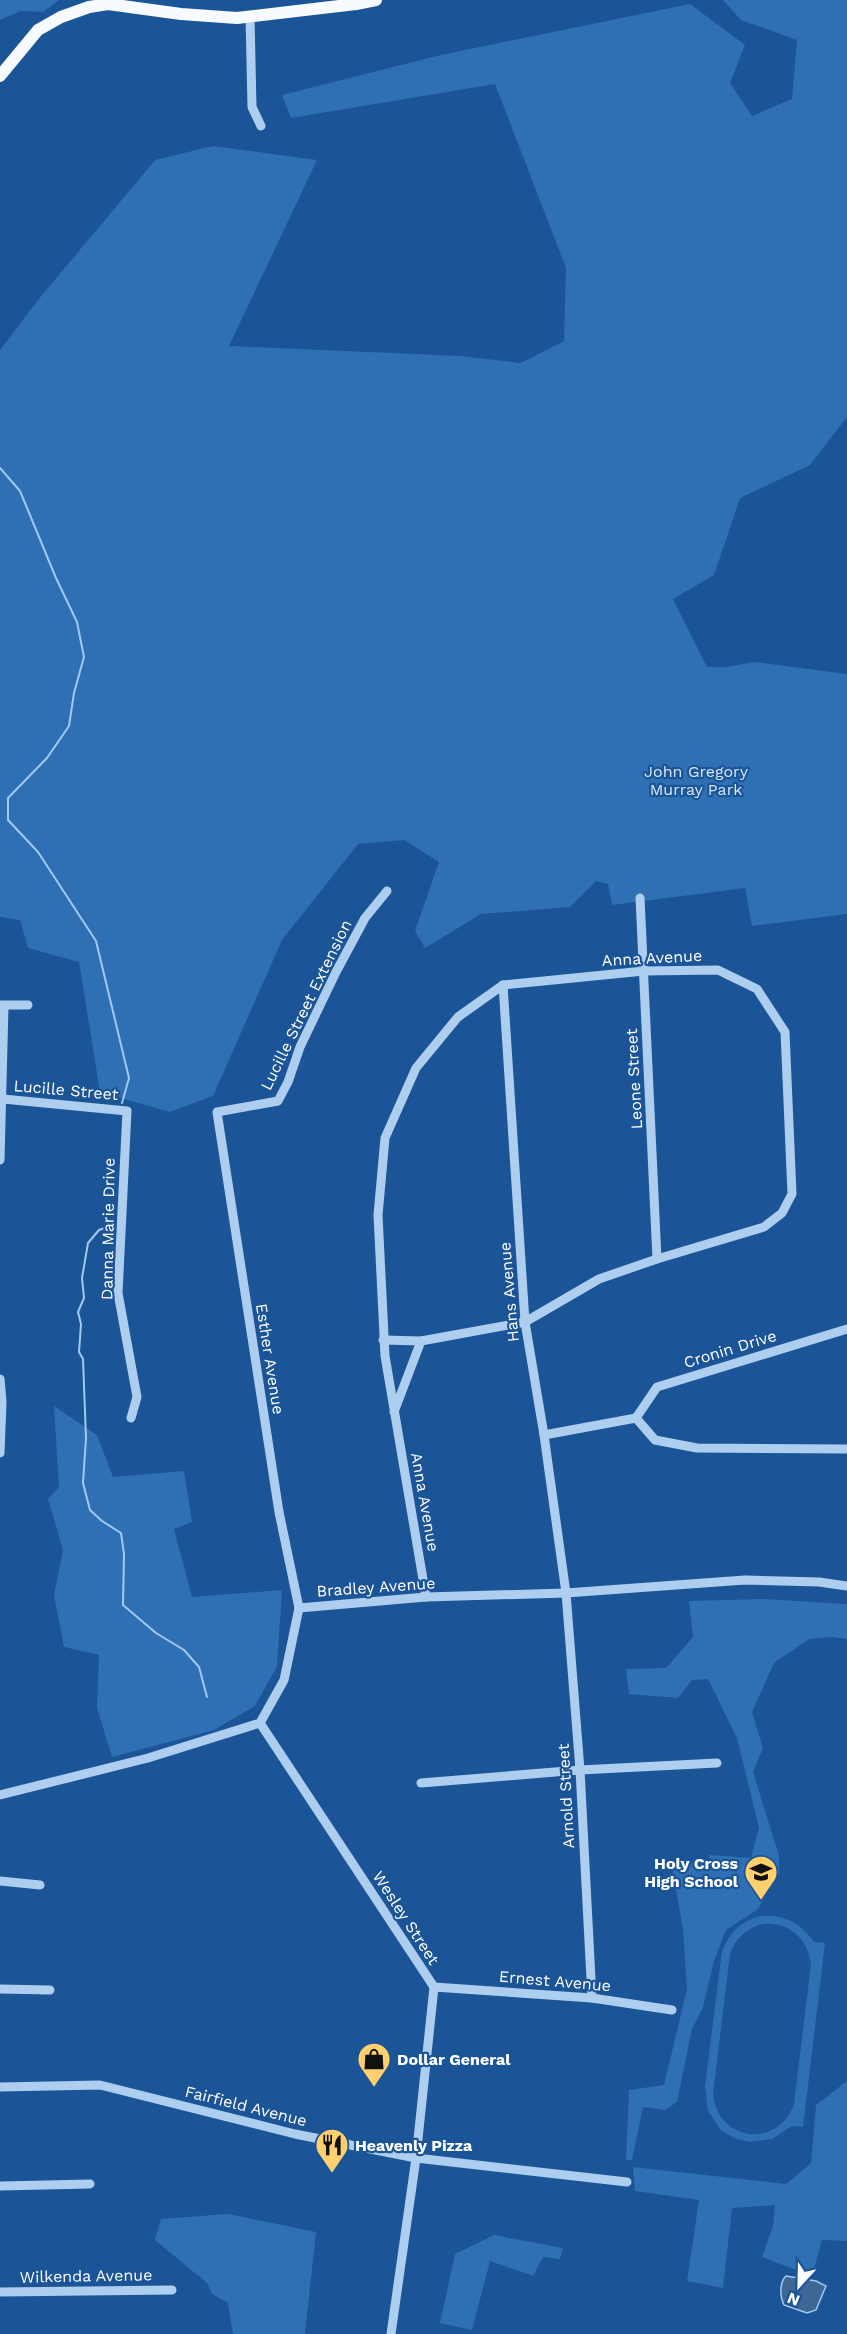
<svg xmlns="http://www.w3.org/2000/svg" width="847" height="2334" font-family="'Work Sans',sans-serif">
  <rect width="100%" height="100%" fill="#1b5597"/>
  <g fill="#2f6fb4" fill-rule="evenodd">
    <polygon points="0,0 59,0 43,12 21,11 0,20"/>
    <polygon points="723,0 847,0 847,417 810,465 740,498 714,575 673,599 707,667 728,667 754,662 847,674 847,914 752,926 745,888 612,905 608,884 596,881 570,907 481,914 425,948 415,931 439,862 404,840 358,844 282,940 213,1096 170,1112 100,1092 79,962 28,948 20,920 0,917 0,350 38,300 155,160 213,146 317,160 229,346 460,356 521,363 564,341 566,268 495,84 291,118 282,95 441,55 690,4 745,45 730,83 752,116 792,99 797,40 741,20"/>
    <polygon points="54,1406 97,1435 113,1477 184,1471 192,1522 174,1529 192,1597 282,1590 277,1666 255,1706 214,1730 112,1757 97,1708 99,1655 64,1647 54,1595 63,1550 48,1499 59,1487"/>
    <polygon points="763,1599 847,1604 847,1639 831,1637 809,1639 774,1663 752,1712 763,1748 753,1772 779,1856 779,1874 758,1909 726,1930 714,1961 703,2007 692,2029 677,2102 665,2110 643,2107 632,2160 626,2160 629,2090 664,2085 687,1989 683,1929 671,1863 710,1864 709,1855 751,1858 759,1828 737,1738 708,1679 692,1680 678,1698 629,1694 626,1669 666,1668 693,1637 689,1601"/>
    <path d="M 760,1916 C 784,1914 801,1923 814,1942 L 825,1943 L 803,2127 L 792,2126 L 772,2139 L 749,2142 L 734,2138 L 721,2130 L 708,2111 L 705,2087 L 722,1951 C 729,1933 741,1921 760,1916 ZM 762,1924 C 788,1921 808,1938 811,1964 L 794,2104 C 778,2149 718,2142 713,2094 L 730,1954 C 736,1938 746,1929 762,1924 Z"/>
    <polygon points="847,2081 847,2241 822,2240 812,2276 762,2257 773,2226 775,2205 732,2208 723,2288 687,2281 699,2200 635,2191 633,2167 786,2184 811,2163 816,2105"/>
    <polygon points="228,2214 316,2232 305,2334 233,2334 228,2303 212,2294 207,2283 155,2240 161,2219"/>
    <polygon points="494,2235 563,2248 560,2259 543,2257 533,2276 490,2261 472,2330 440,2323 455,2254"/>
  </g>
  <path fill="#3e6796" stroke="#a2c9f2" stroke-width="1.5" d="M 786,2276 L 816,2281 L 826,2286 L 816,2310 L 807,2313 L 784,2305 C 780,2297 779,2283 786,2276 Z"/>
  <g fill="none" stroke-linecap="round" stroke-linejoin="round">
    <g stroke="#a2c9f2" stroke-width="2">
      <polyline points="0,468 20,491 56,578 77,622 84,657 74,693 69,726 47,758 8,798 8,820 38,852 96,941 129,1078 122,1103"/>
      <polyline points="114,1225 99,1230 88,1243 82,1278 84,1298 78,1312 81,1324 79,1352 83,1359 86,1438 83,1483 90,1510 102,1521 121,1533 124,1554 123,1605 156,1633 184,1650 199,1667 207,1697"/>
    </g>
    <g stroke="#aecef0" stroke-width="9">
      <polyline points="250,17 252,107 261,126"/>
      <polyline points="640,898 657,1259"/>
      <polyline points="503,985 525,1322 544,1435 566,1593 580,1770 592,1998"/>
      <polyline points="0,1005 28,1005"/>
      <polyline points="3,1099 127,1111 118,1293 137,1397 131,1418"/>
      <polyline points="0,1160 4,1006"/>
      <polyline points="383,1340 421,1341"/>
      <polyline points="0,1379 2,1402 0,1453"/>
      <polyline points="394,1412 421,1341 525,1322 599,1279 657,1259 764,1227 782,1213 792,1194 785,1032 757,989 718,970 644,971 503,985 458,1017 416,1068 385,1138 378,1215 385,1356 426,1597"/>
      <polyline points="636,1418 657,1387 847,1329"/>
      <polyline points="544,1435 636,1418 655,1440 697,1448 847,1449"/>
      <polyline points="299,1608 279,1512 217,1112 278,1101 288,1082 300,1047 336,972 365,918 387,891"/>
      <polyline points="260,1723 434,1987 416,2158 391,2334"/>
      <polyline points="421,1783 580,1770 717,1763"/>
      <polyline points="0,1795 148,1758 260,1723 284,1680 299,1608 426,1597 566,1593 745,1580 819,1582 847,1586"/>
      <polyline points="0,1881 40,1885"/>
      <polyline points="434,1987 592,1998 672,2010"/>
      <polyline points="0,1989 50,1990"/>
      <polyline points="0,2087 100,2085 295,2134 416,2158 627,2182"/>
      <polyline points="0,2186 90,2184"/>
      <polyline points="0,2292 172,2290"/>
    </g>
    <polyline stroke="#f7fbff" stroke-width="12" points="0,76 38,30 61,17 89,7 108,4 181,14 237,18 356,4 376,0"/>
  </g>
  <defs>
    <g id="school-pin" transform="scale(1.725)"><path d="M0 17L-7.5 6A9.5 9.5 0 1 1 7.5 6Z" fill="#ffd06d" stroke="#1b5597"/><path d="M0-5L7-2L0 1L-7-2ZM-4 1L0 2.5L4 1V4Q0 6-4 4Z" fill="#111"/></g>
    <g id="shop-pin" transform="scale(1.725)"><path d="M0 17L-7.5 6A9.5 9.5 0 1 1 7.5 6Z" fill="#ffd06d" stroke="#1b5597"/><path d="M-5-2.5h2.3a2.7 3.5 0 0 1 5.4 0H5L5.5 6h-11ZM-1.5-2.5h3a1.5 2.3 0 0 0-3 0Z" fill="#111"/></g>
    <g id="restaurant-pin" transform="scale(1.725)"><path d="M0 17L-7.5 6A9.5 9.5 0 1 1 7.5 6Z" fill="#ffd06d" stroke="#1b5597"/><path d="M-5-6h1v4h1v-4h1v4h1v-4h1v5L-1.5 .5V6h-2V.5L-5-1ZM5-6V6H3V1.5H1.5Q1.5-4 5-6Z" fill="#111"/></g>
  </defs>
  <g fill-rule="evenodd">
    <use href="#school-pin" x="761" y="1872"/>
    <use href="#shop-pin" x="374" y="2059"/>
    <use href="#restaurant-pin" x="332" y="2145"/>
  </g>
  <g text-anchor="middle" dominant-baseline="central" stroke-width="4.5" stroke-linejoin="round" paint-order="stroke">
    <g font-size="16" fill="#d5e8fb" stroke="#1b5597">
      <text x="696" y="771">John Gregory<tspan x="696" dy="18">Murray Park</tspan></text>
    </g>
    <g font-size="16" fill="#fff" stroke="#1b5597">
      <text transform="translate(652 958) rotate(-3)">Anna Avenue</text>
      <text transform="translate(306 1005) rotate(-64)">Lucille Street Extension</text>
      <text transform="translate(634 1079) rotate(-93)">Leone Street</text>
      <text transform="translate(66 1090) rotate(5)">Lucille Street</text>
      <text transform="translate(108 1229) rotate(-89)">Danna Marie Drive</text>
      <text transform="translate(509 1292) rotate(-95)">Hans Avenue</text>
      <text transform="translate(730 1349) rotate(-17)">Cronin Drive</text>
      <text transform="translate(270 1359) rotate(81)">Esther Avenue</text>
      <text transform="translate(425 1502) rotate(80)">Anna Avenue</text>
      <text transform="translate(376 1587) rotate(-4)">Bradley Avenue</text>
      <text transform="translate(566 1796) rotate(-93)">Arnold Street</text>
      <text transform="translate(406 1918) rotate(57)">Wesley Street</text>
      <text transform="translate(555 1981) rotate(5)">Ernest Avenue</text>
      <text transform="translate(246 2106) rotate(14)">Fairfield Avenue</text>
      <text transform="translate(86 2276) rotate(-1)">Wilkenda Avenue</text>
    </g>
    <g font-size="16" font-weight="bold" fill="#fff" stroke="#1b5597" text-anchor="start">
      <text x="738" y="1863" text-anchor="end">Holy Cross<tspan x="738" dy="18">High School</tspan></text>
      <text x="397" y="2059">Dollar General</text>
      <text x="355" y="2145">Heavenly Pizza</text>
    </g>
  </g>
  <g transform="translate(799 2286) rotate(202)" stroke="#1b5597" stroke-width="4.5" paint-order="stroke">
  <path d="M0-4.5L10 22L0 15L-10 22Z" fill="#ffffff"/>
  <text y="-9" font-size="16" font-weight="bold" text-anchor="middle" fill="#ffffff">N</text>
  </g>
</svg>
